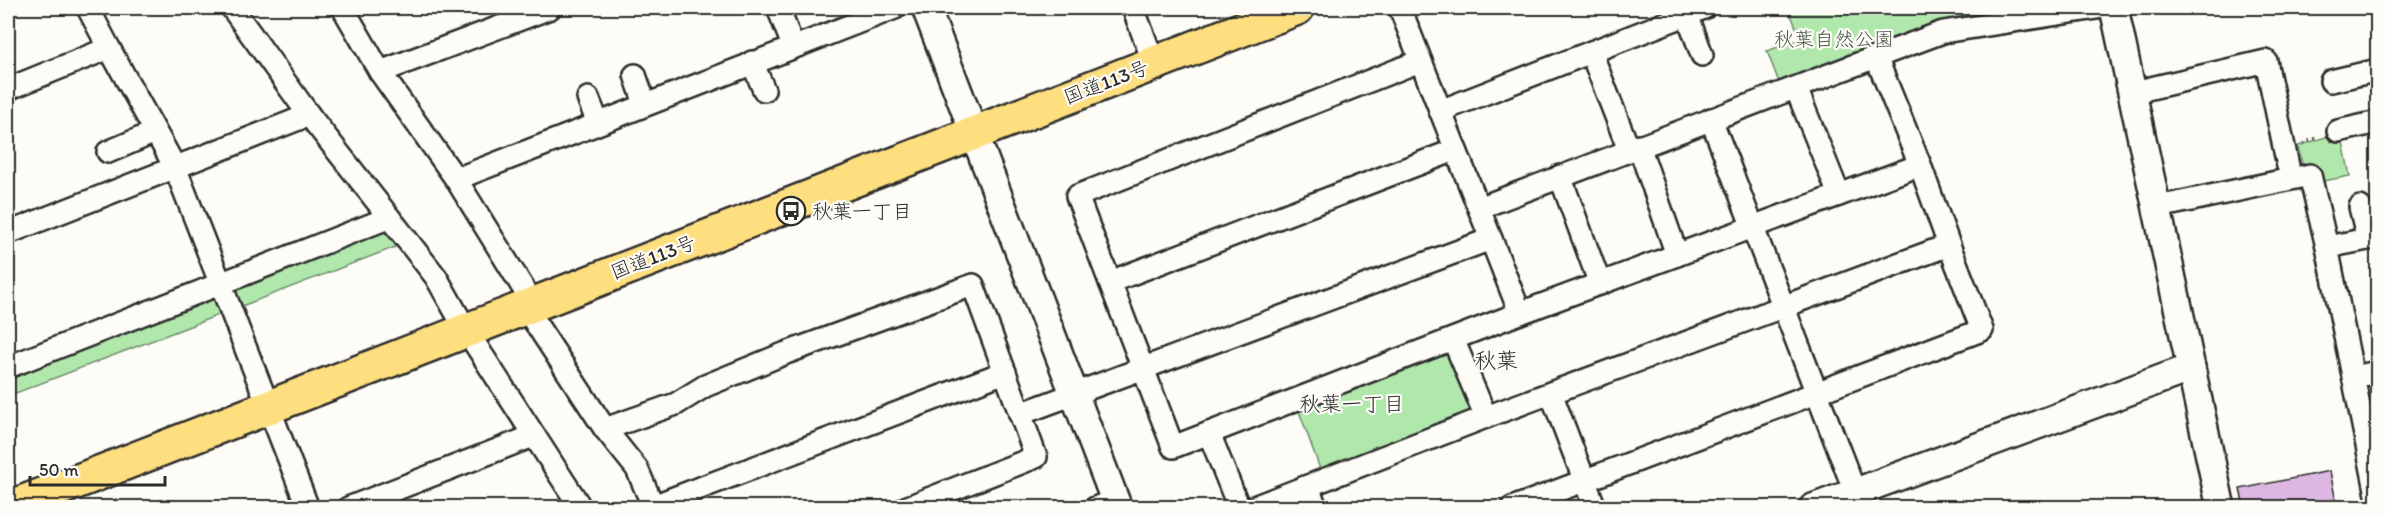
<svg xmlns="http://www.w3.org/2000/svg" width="2385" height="515" font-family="Itim,'Klee One',sans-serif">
  <rect width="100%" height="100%" fill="#fdfcf7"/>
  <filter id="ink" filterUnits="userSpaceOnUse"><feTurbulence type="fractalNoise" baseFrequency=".0167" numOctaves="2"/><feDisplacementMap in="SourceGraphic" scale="12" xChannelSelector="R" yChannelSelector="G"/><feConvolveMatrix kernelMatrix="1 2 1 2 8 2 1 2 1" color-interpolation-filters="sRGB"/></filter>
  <g filter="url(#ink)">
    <g fill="#b0e8ac" stroke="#6e8a6c" stroke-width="1.5">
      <polygon points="1788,8 1972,8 1975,28 1783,93 1767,51 1801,39"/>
      <polygon points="2341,132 2350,176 2313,183 2304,174 2298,146"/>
      <polygon points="388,218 403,244 8,396 8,367"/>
      <polygon points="1453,339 1486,417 1324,480 1295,400"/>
    </g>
    <polygon fill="#dcb8e3" stroke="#2b2b2b" stroke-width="1.5" points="2330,471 2337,507 2244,507 2240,489"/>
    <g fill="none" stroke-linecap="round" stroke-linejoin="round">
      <g stroke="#2b2b2b" stroke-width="26">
        <g id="minor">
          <polyline points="88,8 109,48"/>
          <polyline points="232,8 309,115 436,277 466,330 581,508"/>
          <polyline points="343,8 380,72 456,179 533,304"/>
          <polyline points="778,8 793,46"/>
          <polyline points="1133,8 1154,63"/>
          <polyline points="1687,14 1702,55"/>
          <polyline points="1591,52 1629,150"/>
          <polyline points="1876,57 1943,32 2097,8"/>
          <polyline points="1420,61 1077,196 1173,447 1520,313 1920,165 1876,57 1479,208"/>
          <polyline points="752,62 764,90"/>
          <polyline points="380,72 550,8"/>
          <polyline points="635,75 645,104"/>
          <polyline points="2331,81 2378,70"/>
          <polyline points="1796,88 1839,195"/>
          <polyline points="8,89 109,48 175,167 308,508"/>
          <polyline points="2134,92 2266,61 2288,166"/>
          <polyline points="588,98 598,123"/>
          <polyline points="1440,111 1704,8"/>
          <polyline points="1711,119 1855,492"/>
          <polyline points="2338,131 2378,122"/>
          <polyline points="1639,146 1677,255"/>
          <polyline points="108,152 155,132"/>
          <polyline points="1560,176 1600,284"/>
          <polyline points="456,179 895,8"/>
          <polyline points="2158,207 2310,175 2327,247 2378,500"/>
          <polyline points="2360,207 2368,239"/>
          <polyline points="8,233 309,115"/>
          <polyline points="1491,239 1520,313"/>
          <polyline points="2327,247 2378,237"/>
          <polyline points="1110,282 1455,150"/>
          <polyline points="525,307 605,429"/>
          <polyline points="1453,339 1486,417"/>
          <polyline points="8,367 388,218"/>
          <polyline points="2353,377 2378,372"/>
          <polyline points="1551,393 1595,508"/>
          <polyline points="1020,414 1491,239 1400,8"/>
          <polyline points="1209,433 1239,508"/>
          <polyline points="1308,486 1316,508"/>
          <polyline points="653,506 1005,372"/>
          <polyline points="348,508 533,436"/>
          <polyline points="654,508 637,469 605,429 676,404 705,386 786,353 973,285 1036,457 905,508"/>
          <polyline points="1095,508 1115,500"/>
          <polyline points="1251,508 1486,417 1949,245 1920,165"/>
          <polyline points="1512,508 1982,330 1949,245"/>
        </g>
      </g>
      <g stroke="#2b2b2b" stroke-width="32">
        <g id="tertiary">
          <polyline points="926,8 1118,508"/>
          <polyline points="2114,8 2221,508"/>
          <polyline points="1813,508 2191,368"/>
        </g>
      </g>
      <g stroke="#2b2b2b" stroke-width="38">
        <polyline id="trunk" points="9,508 1297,8"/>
      </g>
      <polyline stroke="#2b2b2b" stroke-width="3" stroke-dasharray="1.5 4.5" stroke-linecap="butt" points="2303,143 2319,137"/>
      <use href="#minor" stroke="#fdfcf7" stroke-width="21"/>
      <use href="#tertiary" stroke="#fdfcf7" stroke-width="27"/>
      <use href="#trunk" stroke="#fedf80" stroke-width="33"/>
    </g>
  </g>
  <defs>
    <g id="bus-ring" transform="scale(1.5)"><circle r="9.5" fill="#fdfcf7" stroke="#2b2b2b" stroke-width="1.5"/><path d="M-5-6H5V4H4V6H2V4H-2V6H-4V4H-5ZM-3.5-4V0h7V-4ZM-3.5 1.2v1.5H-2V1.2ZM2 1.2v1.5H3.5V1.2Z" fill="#2b2b2b"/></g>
  </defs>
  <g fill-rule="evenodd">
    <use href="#bus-ring" x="791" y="211"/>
  </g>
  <g text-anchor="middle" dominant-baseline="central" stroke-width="4.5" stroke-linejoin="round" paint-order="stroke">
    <g font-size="20" fill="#4c5a4b" stroke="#fdfcf7">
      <text x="1834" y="39">秋葉自然公園</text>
    </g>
    <g font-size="20" fill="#2b2b2b" stroke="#fdfcf7">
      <text transform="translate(1106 82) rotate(-21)">国道113号</text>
      <text transform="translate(653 257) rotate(-21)">国道113号</text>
    </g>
    <g font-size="20" fill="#2b2b2b" stroke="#fdfcf7" text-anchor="start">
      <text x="812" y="211">秋葉一丁目</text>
    </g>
    <g font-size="21" fill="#2b2b2b" stroke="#fdfcf7">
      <text x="1352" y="403">秋葉一丁目</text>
    </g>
    <g font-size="22" fill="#2b2b2b" stroke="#fdfcf7">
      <text x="1496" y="360">秋葉</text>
    </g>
  </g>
  <rect width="2385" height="515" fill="none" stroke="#fdfcf7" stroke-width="30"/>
  <rect x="15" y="15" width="2355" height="485" fill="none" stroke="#2b2b2b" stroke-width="2" filter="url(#ink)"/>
  <path d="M30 476v9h135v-9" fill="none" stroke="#2b2b2b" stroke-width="3"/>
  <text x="39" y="476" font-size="18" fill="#2b2b2b" stroke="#fdfcf7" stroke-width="4.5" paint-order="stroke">50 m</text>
</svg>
